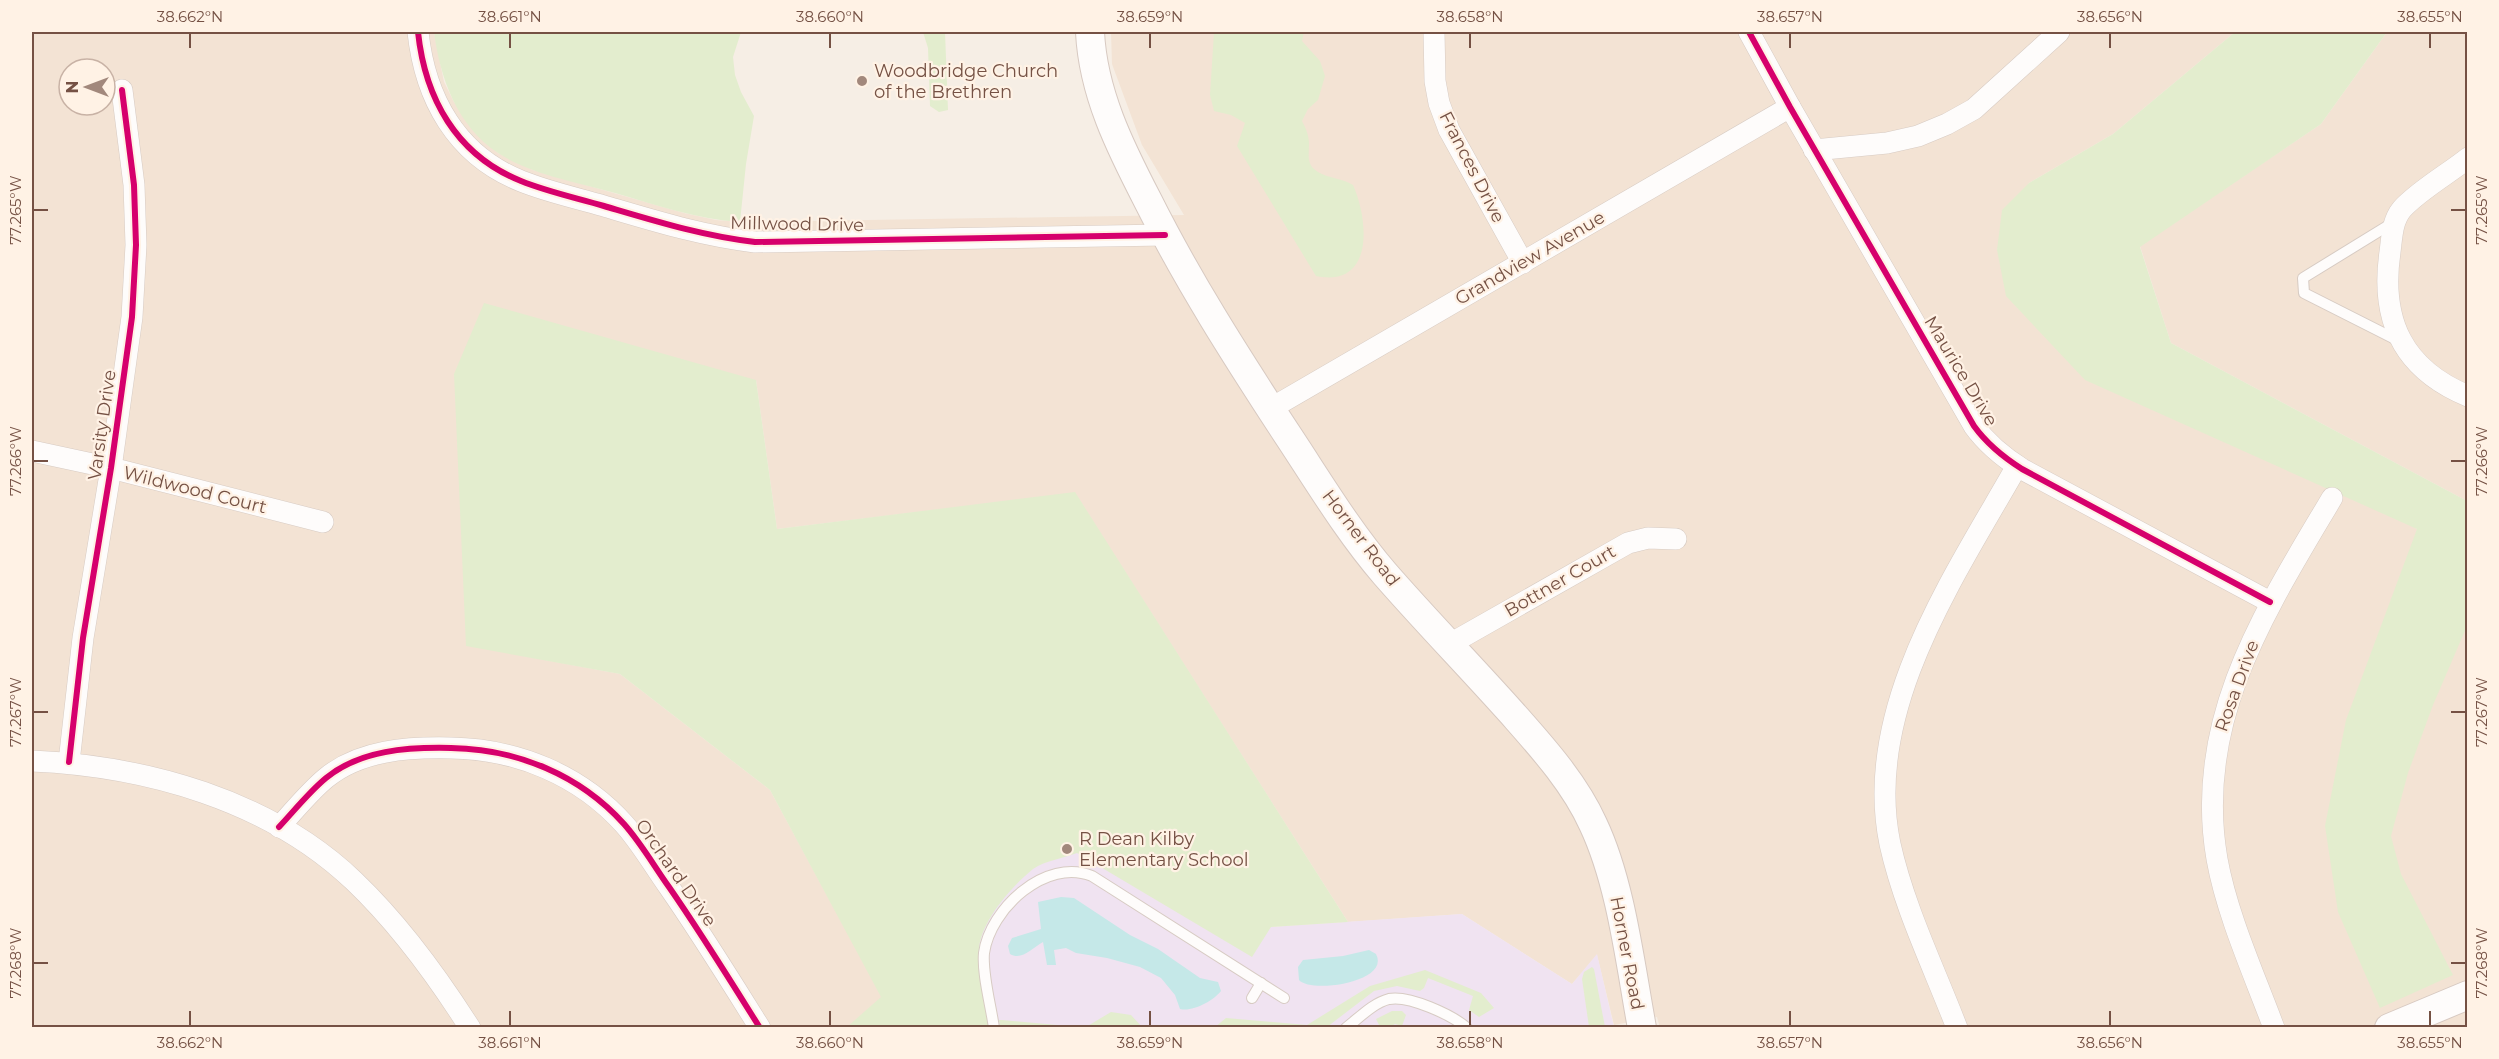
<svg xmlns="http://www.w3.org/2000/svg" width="2499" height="1059" font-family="Montserrat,sans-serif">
  <rect width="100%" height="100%" fill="#f6eee5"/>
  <g fill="#f3e3d4" fill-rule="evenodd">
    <path d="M 32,32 L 434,32 L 444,82 L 454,102 L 480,137 L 498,153 L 533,170 L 684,213 L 716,220 L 740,222 L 1184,215 L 1142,145 L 1112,64 L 1111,32 L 2235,32 L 2113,134 L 2029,183 L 1997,250 L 2417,529 L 2467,553 L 2467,1027 L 1660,1028 L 1657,1017 L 1614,1025 L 1597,955 L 1572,984 L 1462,914 L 1348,922 L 1075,493 L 777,529 L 756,380 L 466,645 L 620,674 L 770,790 L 882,997 L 847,1028 L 32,1027 ZM 69,69 L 105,69 L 105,105 L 69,105 Z"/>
    <polygon points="2387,32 2467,32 2467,501 2171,343 2140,246 2321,124"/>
  </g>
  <polygon fill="#f0e3f1" points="1033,784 1271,927 1462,914 1572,984 1597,954 1614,1027 847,1028 923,962"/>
  <g fill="#e3edce">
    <path d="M 434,32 L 741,32 L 733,57 L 735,75 L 741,92 L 754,116 L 746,164 L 740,222 C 697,219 656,205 615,193 C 577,182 532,175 498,153 C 457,126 440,78 434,32 Z"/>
    <polygon points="923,32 945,32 948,110 939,112 930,106 928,48"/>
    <path d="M 1214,32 L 1304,32 L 1302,41 L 1320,61 L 1325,76 L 1318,100 L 1308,109 L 1302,121 C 1306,128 1309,136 1309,144 C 1309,155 1306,165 1318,172 C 1330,179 1342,178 1353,185 C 1369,221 1374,288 1316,276 L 1237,146 L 1245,123 L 1231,115 L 1214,111 L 1210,95 Z"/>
    <polygon points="2235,32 2387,32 2321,124 2140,247 2171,343 2467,501 2467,626 2433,705 2408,773 2391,836 2401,874 2453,975 2380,1008 2338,912 2325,826 2346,720 2417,529 2085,380 2006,296 1997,250 2002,210 2029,183 2113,134"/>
    <path d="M 484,303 L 756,380 L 777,529 L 1075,492 L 1348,922 L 1271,927 L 1252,957 L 1077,853 C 1064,858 1044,861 1033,869 C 1012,886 981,921 979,949 C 977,974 985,1002 989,1027 L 847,1027 L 881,997 L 770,790 L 620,674 L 466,646 L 454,374 Z"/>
    <polygon points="1592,967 1594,969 1605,1027 1589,1027 1582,979 1584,972"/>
    <polygon points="1425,970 1481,993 1494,1008 1479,1017 1469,1010 1473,996 1428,978 1424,988 1420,991 1397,986 1374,991 1327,1027 1215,1027 1226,1018 1307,1025 1370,986"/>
    <polygon points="1392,1011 1402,1011 1406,1015 1402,1026 1395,1024 1390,1027 1380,1027 1376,1019"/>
    <polygon points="1111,1012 1131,1015 1142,1027 1125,1027 1124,1026 1121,1027 1086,1027"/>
    <polygon points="999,1020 1002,1020 1079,1027 1000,1027"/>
  </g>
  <g fill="#c5e8e8">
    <path d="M 1061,897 L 1074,898 L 1130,935 L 1158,949 L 1200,978 L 1218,982 L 1221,991 C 1213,1001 1193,1012 1180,1009 L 1175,995 L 1161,978 L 1140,967 L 1107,958 L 1076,953 L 1066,948 L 1054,950 L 1056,965 L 1047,965 L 1043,942 C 1032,948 1022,961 1010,954 L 1008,946 L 1012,938 L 1041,929 L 1038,902 Z"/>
    <path d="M 1369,950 L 1376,954 C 1391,982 1311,994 1299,980 L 1298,967 L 1303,960 L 1343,956 Z"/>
  </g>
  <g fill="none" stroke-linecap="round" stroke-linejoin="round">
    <g stroke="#d7cbc3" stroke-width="12">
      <g id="lane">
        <polyline points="2394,222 2303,278 2304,293 2399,341"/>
        <polyline points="1252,998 1261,983"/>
        <path d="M 994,1028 C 991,1006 982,974 984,953 C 990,909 1046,857 1092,876 L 1284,998"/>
        <path d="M 1346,1028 C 1359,1018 1373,1003 1389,999 C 1409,995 1452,1015 1467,1028"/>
      </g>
    </g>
    <g stroke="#d7cbc3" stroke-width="22">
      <g id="street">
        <path d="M 418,32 C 425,98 456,155 521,181 C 548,192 577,198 604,206 C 655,221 703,236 755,242 L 1165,235"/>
        <polyline points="1434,32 1435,81 1439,103 1449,130 1523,263"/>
        <path d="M 1749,32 L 1790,107 L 1974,426 C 1987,444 2003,457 2022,469 L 2270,602"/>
        <polyline points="1814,150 1887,143 1918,136 1947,124 1974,109 2059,32"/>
        <path d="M 2468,158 C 2448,174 2418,191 2402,209 C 2392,221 2392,237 2390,252 C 2380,321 2403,369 2468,396"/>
        <polyline points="1270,409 1790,107"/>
        <polyline points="32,451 111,468 323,522"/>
        <polyline points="1450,644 1628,543 1648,538 1676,539"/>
        <path d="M 32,761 C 146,766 269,800 354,881 C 399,924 437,976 470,1028"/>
        <polyline points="69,762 83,638 111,468 132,317 136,245 134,185 122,90"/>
        <path d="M 279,827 C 294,811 309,792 326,778 C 360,750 408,747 451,748 C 517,749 580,775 624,824 C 641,843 654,866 669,887 C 701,933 730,980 760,1028"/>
        <path d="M 1957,1028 C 1934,968 1904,907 1890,844 C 1862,710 1954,577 2017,466"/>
        <path d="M 2274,1028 C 2254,974 2227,915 2217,859 C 2193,721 2265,611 2332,498"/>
      </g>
    </g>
    <g stroke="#d7c9c1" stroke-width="30">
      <g id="secondary">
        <path d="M 1090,32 C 1093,93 1120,147 1148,201 C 1188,281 1236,356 1285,431 C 1317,479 1347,530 1385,574 C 1426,621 1469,665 1511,712 C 1541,746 1574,782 1593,824 C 1621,883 1630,963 1642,1028"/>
        <polyline points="2389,1028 2468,995"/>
      </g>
    </g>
    <use href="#lane" stroke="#fefcfb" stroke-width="10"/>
    <use href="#street" stroke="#fefcfb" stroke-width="21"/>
    <use href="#secondary" stroke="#fefcfb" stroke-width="28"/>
    <g stroke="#fff2e5" stroke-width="10">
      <g id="cycleway">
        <path d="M 418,32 C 425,98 456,155 521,181 C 548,192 577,198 604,206 C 655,221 703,236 755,242 L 1165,235"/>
        <path d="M 1749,32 L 1790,107 L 1974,426 C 1987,444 2003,457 2022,469 L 2270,602"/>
        <polyline points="69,762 83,638 111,468 132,317 136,245 134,185 122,90"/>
        <path d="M 279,827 C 294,811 309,792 326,778 C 360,750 408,747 451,748 C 517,749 580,775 624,824 C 641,843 654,866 669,887 C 701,933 730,980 760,1028"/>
      </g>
    </g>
    <use href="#cycleway" stroke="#d6006c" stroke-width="6"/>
  </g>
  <path fill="none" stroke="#755144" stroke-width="2" d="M 190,33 L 190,48M 510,33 L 510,48M 830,33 L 830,48M 1150,33 L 1150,48M 1470,33 L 1470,48M 1790,33 L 1790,48M 2110,33 L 2110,48M 2430,33 L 2430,48M 33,210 L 48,210M 2451,210 L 2466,210M 33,461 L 48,461M 2451,461 L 2466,461M 33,712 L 48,712M 2451,712 L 2466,712M 33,963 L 48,963M 2451,963 L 2466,963M 190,1011 L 190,1026M 510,1011 L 510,1026M 830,1011 L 830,1026M 1150,1011 L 1150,1026M 1470,1011 L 1470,1026M 1790,1011 L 1790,1026M 2110,1011 L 2110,1026M 2430,1011 L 2430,1026"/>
  <g fill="#a2887c" stroke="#fff2e5" stroke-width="2">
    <circle cx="862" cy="81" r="6"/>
    <circle cx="1067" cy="849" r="6"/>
  </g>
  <g text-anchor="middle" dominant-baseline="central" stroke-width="4.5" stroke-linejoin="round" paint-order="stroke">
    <g font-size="18" fill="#755144" stroke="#fff2e5" text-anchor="start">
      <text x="874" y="71">Woodbridge Church<tspan x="874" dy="21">of the Brethren</tspan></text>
      <text x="1079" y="839">R Dean Kilby<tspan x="1079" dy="21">Elementary School</tspan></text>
    </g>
    <g font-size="18" fill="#755144" stroke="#fff2e5">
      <text transform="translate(1472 167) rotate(63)">Frances Drive</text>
      <text transform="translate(797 224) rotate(1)">Millwood Drive</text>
      <text transform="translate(1530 258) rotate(-30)">Grandview Avenue</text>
      <text transform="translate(1961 371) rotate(59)">Maurice Drive</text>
      <text transform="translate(102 425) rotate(-82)">Varsity Drive</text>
      <text transform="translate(195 490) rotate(14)">Wildwood Court</text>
      <text transform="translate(1361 538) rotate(53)">Horner Road</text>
      <text transform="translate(1560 581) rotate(-30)">Bottner Court</text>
      <text transform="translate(2237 686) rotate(-70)">Rosa Drive</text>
      <text transform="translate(676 873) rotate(55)">Orchard Drive</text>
      <text transform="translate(1627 953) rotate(79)">Horner Road</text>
    </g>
  </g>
  <rect width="2499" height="1059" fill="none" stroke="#fff2e5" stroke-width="66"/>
  <g transform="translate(87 87) rotate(270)"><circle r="28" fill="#fff2e5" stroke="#c8b2a5" stroke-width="1.5"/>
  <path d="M0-4.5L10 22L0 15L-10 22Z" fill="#a2887c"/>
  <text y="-9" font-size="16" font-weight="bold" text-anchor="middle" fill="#755144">N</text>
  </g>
  <rect x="33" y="33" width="2433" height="993" fill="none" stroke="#755144" stroke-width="2"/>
  <g font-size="15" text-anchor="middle" fill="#755144">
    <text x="190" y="22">38.662°N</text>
    <text x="510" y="22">38.661°N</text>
    <text x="830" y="22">38.660°N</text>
    <text x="1150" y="22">38.659°N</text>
    <text x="1470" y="22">38.658°N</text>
    <text x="1790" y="22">38.657°N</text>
    <text x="2110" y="22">38.656°N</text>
    <text x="2430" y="22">38.655°N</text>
    <text transform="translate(2482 210) rotate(-90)" y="5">77.265°W</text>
    <text transform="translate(16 210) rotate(-90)" y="5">77.265°W</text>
    <text transform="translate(2482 461) rotate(-90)" y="5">77.266°W</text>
    <text transform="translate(16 461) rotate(-90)" y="5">77.266°W</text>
    <text transform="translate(2482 712) rotate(-90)" y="5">77.267°W</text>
    <text transform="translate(16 712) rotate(-90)" y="5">77.267°W</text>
    <text transform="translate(2482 963) rotate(-90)" y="5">77.268°W</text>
    <text transform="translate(16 963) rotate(-90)" y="5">77.268°W</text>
    <text x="190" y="1048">38.662°N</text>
    <text x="510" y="1048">38.661°N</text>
    <text x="830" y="1048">38.660°N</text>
    <text x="1150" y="1048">38.659°N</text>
    <text x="1470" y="1048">38.658°N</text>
    <text x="1790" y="1048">38.657°N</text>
    <text x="2110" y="1048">38.656°N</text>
    <text x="2430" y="1048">38.655°N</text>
  </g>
</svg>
